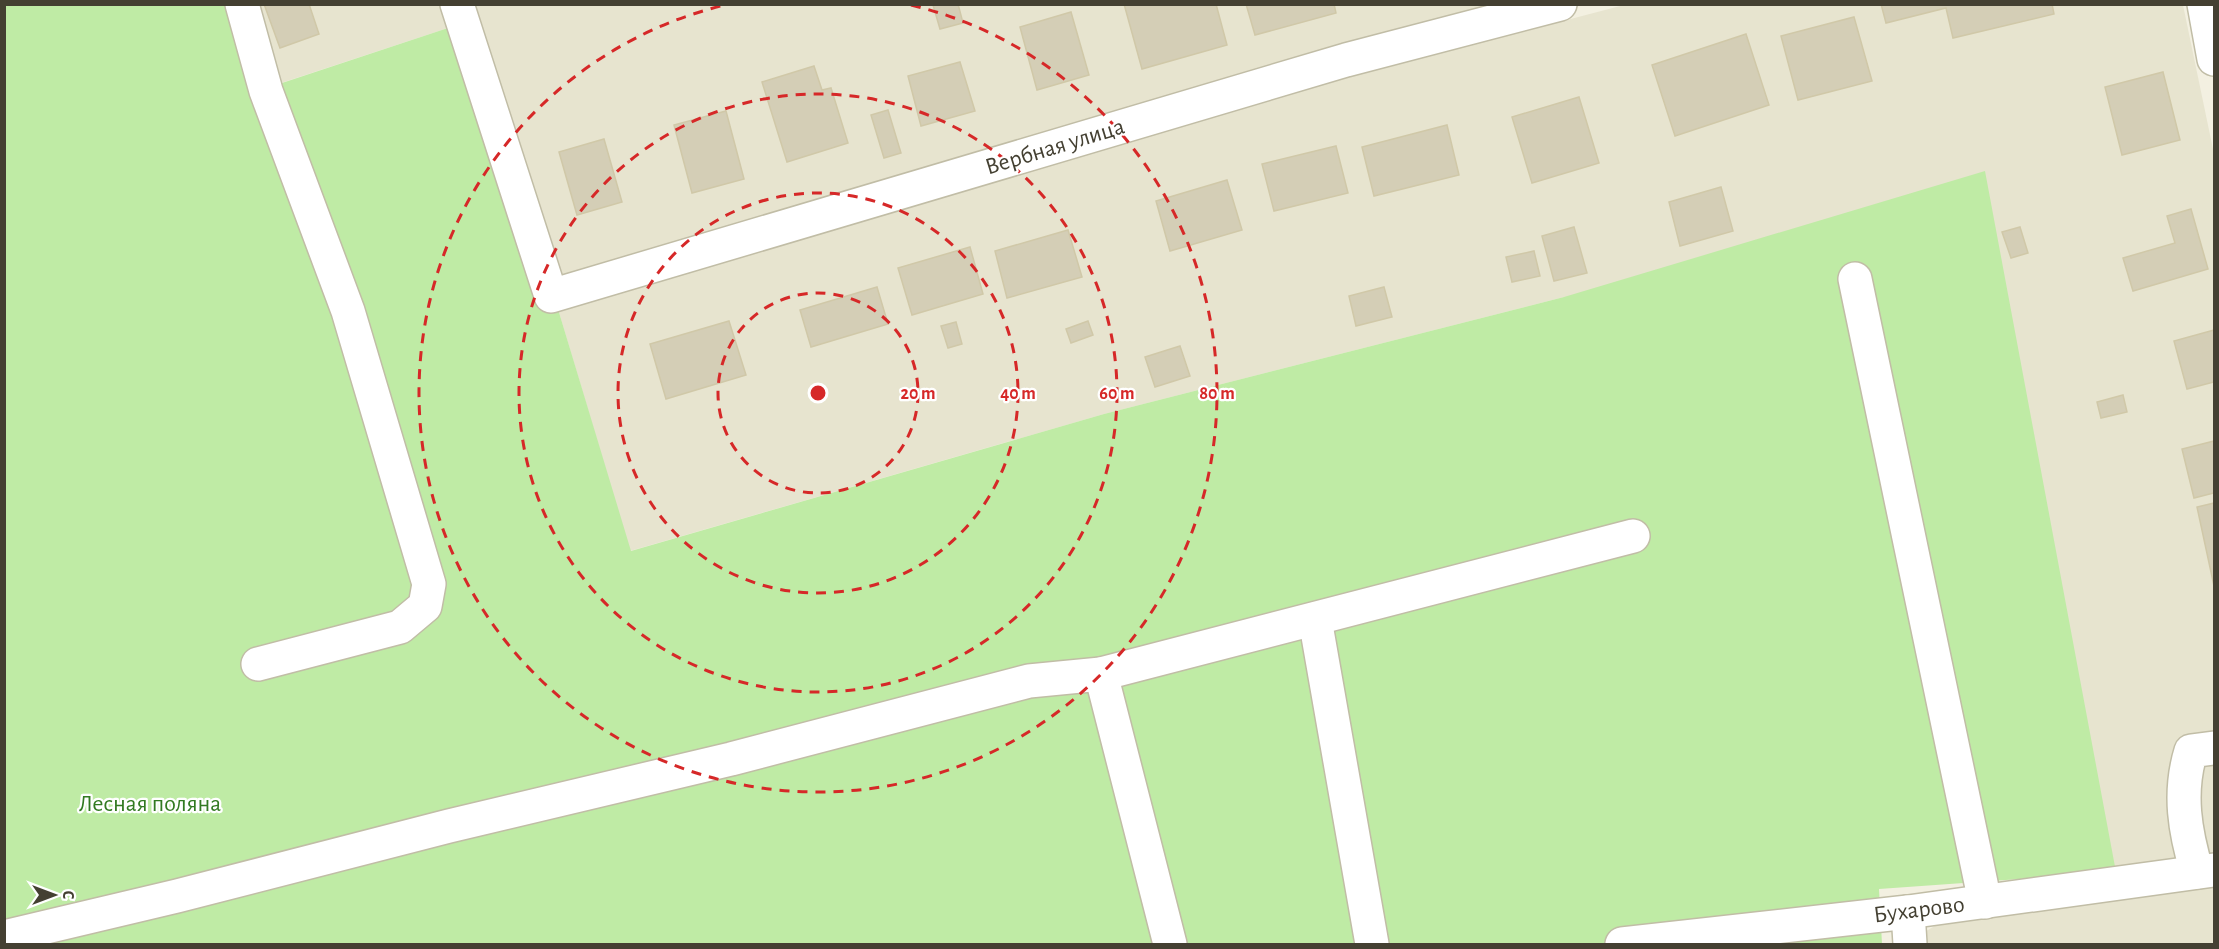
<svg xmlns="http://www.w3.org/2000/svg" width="2219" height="949" font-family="'Alegreya Sans',sans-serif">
  <rect width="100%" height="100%" fill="#f3f0e1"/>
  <g fill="#e7e4cf">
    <polygon points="255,5 444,5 451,27 281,83"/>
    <polygon points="471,5 1508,5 1294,60 898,175 561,279"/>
    <polygon points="1624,5 2183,5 2214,154 2214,859 2116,872 1564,297 1104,414 630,551 558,309 1167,125"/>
    <polygon points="2214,885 2214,944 1918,944 1918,936 1948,918"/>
  </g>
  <polygon fill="#bfeba5" points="5,5 255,5 282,83 451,27 558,309 631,551 1104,414 1564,297 1985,171 2116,872 1879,889 1882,944 5,944"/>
  <g fill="#d4ceb6" stroke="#d0c8a8" stroke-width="1.5">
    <polygon points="264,4 309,4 319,34 280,48"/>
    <polygon points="958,4 963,23 940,29 933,5"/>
    <polygon points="1124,4 1216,4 1227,45 1142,69"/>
    <polygon points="1246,4 1334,4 1336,13 1255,35"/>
    <polygon points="1881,4 2052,4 2054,14 1953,38 1946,8 1886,23"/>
    <polygon points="1071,12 1089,75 1037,90 1020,27"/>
    <polygon points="1854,17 1872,81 1798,100 1781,36"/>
    <polygon points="1746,34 1769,105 1675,136 1652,65"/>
    <polygon points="960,62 975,111 921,126 908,76"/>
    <polygon points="814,66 822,90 831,88 848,143 787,162 762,82"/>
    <polygon points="2163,72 2180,140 2122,155 2105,87"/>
    <polygon points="1579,97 1599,163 1532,183 1512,117"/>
    <polygon points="888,110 901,153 884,158 871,115"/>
    <polygon points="726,111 744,179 692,193 674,125"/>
    <polygon points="1447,125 1459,175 1374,196 1362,147"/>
    <polygon points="604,139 622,202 577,215 559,152"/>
    <polygon points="1336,146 1348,193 1274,211 1262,164"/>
    <polygon points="1227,180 1242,230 1170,251 1156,201"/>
    <polygon points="1721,187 1733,231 1680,246 1669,202"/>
    <polygon points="2191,209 2208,269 2133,291 2123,258 2175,243 2167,216"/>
    <polygon points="1574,227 1587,273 1554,281 1542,236"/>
    <polygon points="2020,227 2028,253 2011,258 2002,232"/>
    <polygon points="1068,230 1082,277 1007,298 995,251"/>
    <polygon points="970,247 983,294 912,315 898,268"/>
    <polygon points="1534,251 1540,276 1512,282 1506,257"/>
    <polygon points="877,287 888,324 811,347 800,310"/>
    <polygon points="1384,287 1392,317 1356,326 1349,296"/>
    <polygon points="729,321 746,375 666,399 650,344"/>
    <polygon points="1088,321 1093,335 1071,343 1066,329"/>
    <polygon points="956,322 962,344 948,348 941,326"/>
    <polygon points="2214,330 2214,382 2187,389 2174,341"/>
    <polygon points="1180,346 1190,376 1155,387 1145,357"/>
    <polygon points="2123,395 2127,412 2101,418 2097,402"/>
    <polygon points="2214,441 2214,493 2194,498 2182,449"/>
    <polygon points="2214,503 2214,586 2197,507"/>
  </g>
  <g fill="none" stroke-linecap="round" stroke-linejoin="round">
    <g stroke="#c1bda6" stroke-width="36">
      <g id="minor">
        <polyline points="242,4 266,91 348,311 429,584 425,606 400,627 258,664"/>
        <polyline points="457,4 551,296 1346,60 1560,4"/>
        <polyline points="2204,4 2214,59"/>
        <polyline points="1855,279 1985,902"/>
        <polyline points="1315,619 1372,944"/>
        <path d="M 2197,872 C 2185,832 2178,793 2191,751 L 2214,748"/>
        <polyline points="1908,912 1910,944"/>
        <polyline points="4,937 177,896 449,826 731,759 1029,681 1101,674"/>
        <polyline points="1170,944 1101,674 1633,536"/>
        <polyline points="1622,944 1908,912 2214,870"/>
      </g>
    </g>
    <use href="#minor" stroke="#fff" stroke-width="33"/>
  </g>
  <g fill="none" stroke="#d62828" stroke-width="3" stroke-dasharray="10 8">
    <circle cx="818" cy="393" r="100"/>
    <circle cx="818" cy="393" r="200"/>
    <circle cx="818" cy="393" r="299"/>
    <path d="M911 5A399 399 0 1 1 725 5"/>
  </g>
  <g text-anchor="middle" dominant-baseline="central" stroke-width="4.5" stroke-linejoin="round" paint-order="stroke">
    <g font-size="24" fill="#444032" stroke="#fff">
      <text transform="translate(1055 147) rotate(-17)">Вербная улица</text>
      <text transform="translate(1919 910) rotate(-7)">Бухарово</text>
    </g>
    <g font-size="24" fill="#327a21" stroke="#fff">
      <text x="150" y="804">Лесная поляна</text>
    </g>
  </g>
  <circle cx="818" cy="393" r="9" fill="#d62828" stroke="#fff" stroke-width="3"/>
  <g font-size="18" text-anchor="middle" font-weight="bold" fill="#d62828" stroke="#fff" stroke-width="4.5" stroke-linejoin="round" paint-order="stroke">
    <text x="918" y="399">20 m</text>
    <text x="1018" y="399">40 m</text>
    <text x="1117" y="399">60 m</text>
    <text x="1217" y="399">80 m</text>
  </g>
  <rect width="2219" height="949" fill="none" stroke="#444032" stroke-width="12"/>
  <g transform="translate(54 895) rotate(90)" stroke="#ffffff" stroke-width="4.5" paint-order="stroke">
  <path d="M0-4.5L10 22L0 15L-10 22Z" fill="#444032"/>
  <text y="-9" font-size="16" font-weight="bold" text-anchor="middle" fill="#444032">С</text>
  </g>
</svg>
